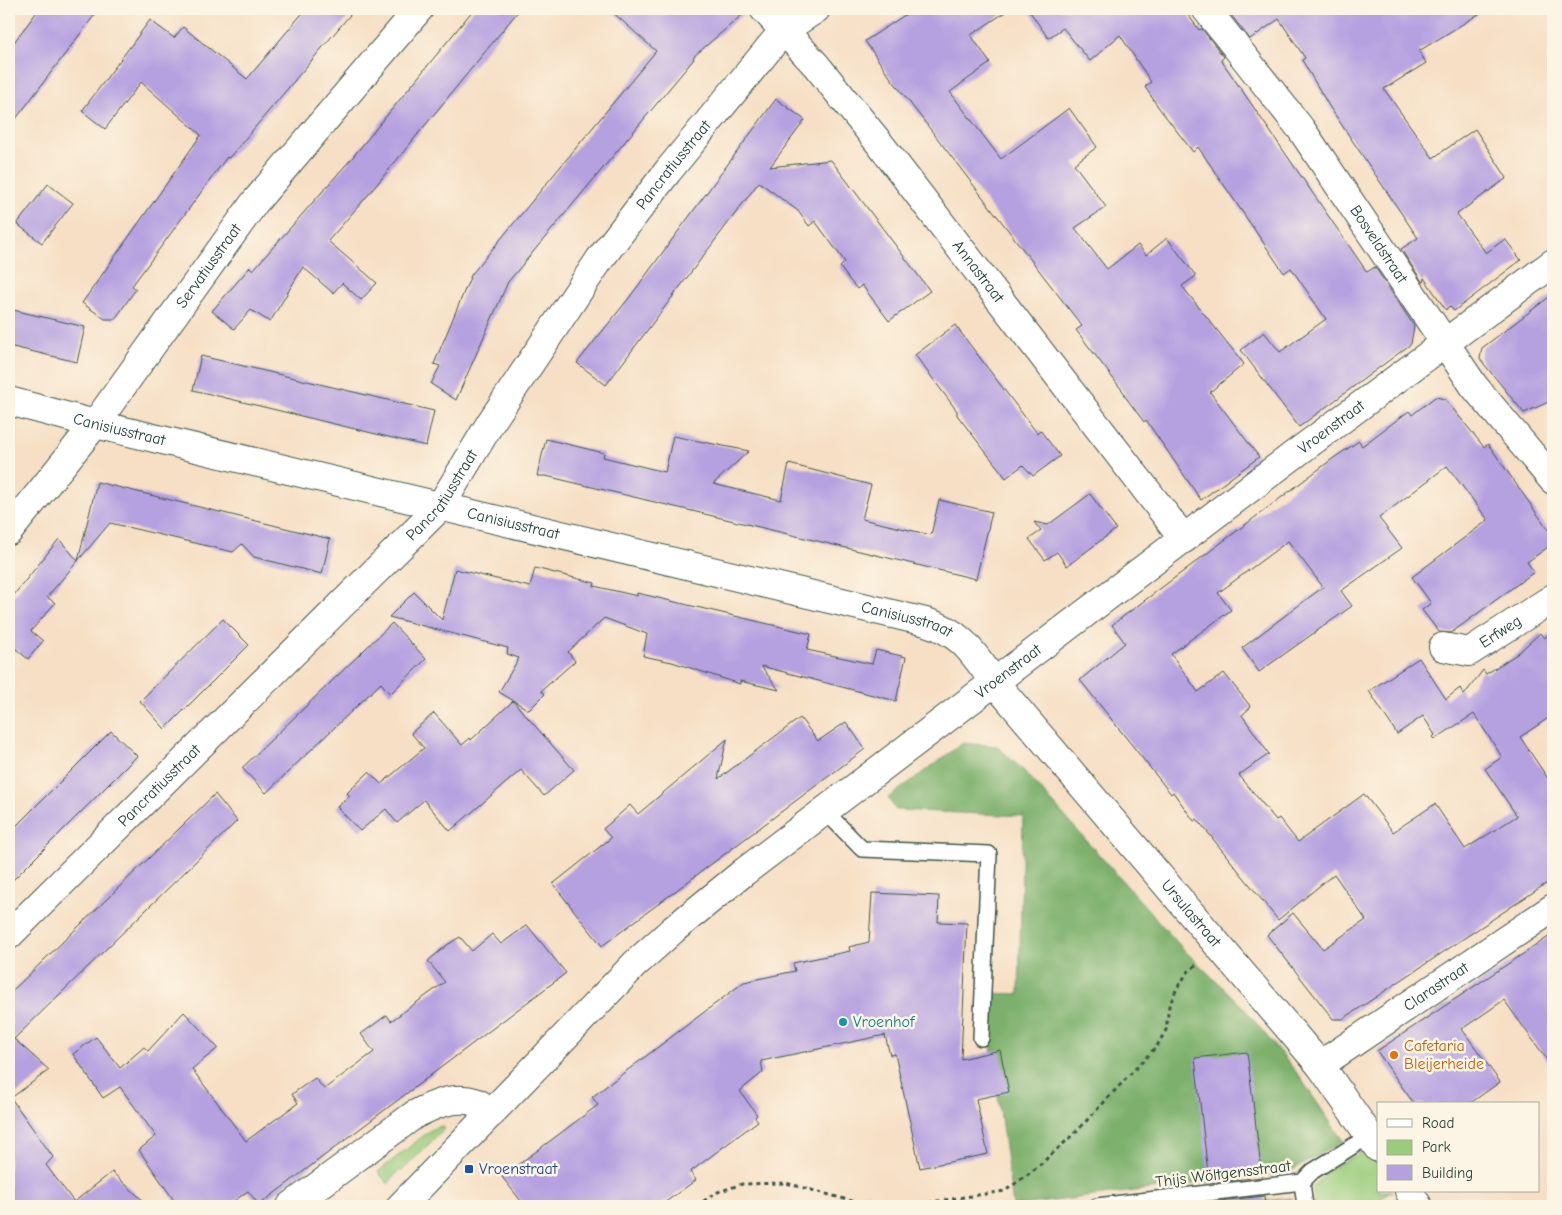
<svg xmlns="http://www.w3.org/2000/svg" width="1562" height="1215" font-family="'Comic Neue',sans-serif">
  <rect width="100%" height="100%" fill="#fcf5e5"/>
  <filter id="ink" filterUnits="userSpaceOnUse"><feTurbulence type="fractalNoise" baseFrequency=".02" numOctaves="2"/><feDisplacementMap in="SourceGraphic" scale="10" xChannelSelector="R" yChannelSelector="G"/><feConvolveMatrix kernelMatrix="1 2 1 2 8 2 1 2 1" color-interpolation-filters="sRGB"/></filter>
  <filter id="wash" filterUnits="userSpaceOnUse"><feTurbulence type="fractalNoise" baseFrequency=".0096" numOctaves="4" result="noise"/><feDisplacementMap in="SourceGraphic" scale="20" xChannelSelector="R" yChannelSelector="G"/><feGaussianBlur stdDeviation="1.12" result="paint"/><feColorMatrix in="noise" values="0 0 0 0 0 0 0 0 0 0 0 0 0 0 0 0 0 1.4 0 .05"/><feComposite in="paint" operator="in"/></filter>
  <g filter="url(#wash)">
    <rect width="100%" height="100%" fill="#f6dfc4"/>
    <g fill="#9acc7c" stroke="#5c8458">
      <polygon points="442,1126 444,1129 401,1172 399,1170 388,1184 378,1172 432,1129"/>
      <polygon points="1370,1148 1378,1162 1378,1191 1392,1191 1370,1206 1315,1206 1313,1187 1331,1168"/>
      <polygon points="1292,1198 1293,1206 1217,1206"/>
    </g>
    <polygon fill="#7bb06c" stroke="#4d7650" points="963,743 997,746 1027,774 1184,950 1242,1006 1297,1073 1343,1141 1289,1172 1013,1206 988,1023 987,993 1019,994 1023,816 896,810 888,798"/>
    <g id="blocks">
      <g fill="#b5a0e0">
        <polygon points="39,9 99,9 9,128 9,49"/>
        <polygon points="306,9 355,9 229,158 227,157 132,286 136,289 115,319 105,319 82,303 201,135 141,82 105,129 82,111 150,20 174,38 183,27 247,79"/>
        <polygon points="474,9 520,9 369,194 328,241 377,283 361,300 342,283 333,293 303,267 270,322 251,310 234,329 212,311 250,267 253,270 352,158"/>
        <polygon points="609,9 749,9 693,57 694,59 508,282 456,400 431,384 440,366 434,364 471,275 656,51"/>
        <polygon points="914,9 1010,9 971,35 990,63 950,92 1001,159 1069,108 1097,147 1074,164 1106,207 1075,228 1107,269 1138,245 1146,255 1167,238 1196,276 1182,286 1244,364 1210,392 1259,457 1201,500 1146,420 1144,422 1124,395 1125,394 1076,330 1082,326 890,77 865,41"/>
        <polygon points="1028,9 1184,9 1199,30 1202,29 1224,57 1221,60 1367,272 1375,267 1414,326 1411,344 1299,427 1241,350 1264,332 1280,352 1326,319 1291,268 1284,273 1198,147 1193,152 1159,108 1145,87 1151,82 1120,35 1090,61 1063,28 1048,38"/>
        <polygon points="1229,9 1487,9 1419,51 1426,63 1384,89 1433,158 1475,129 1507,178 1457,214 1486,253 1505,239 1521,260 1454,311 1449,306 1446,310 1424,278 1423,283 1401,249 1418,238 1329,106 1302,60 1305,58 1279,19 1250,39 1227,10"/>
        <polygon points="776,99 805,120 770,167 831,160 930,291 889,321 862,285 857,289 848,278 840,267 845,262 815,221 809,226 798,211 759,182 606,385 577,363 629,298"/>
        <polygon points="48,184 73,203 42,243 17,224"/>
        <polygon points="1553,294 1553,400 1524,413 1480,359 1482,348"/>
        <polygon points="9,309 85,327 77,362 9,346"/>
        <polygon points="955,325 1037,433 1040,430 1060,456 1033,476 1023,465 1006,478 957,415 957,411 915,355"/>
        <polygon points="201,356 434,411 426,446 193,390"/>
        <polygon points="1435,397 1445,399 1484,447 1488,444 1552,535 1551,545 1527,562 1534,572 1451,633 1439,632 1422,610 1431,603 1412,577 1488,520 1447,466 1379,518 1402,548 1341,591 1352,606 1259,672 1242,648 1323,587 1288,541 1218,593 1231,610 1171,654 1198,692 1224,673 1251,707 1242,715 1269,754 1239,775 1276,820 1279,818 1298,842 1364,794 1393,832 1435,804 1465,849 1517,816 1485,769 1502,757 1474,714 1435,739 1433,737 1435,735 1423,716 1397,734 1369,691 1419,658 1446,699 1460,688 1464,695 1483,670 1486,674 1517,654 1540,633 1544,638 1553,632 1553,715 1520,737 1553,786 1553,879 1343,1019 1333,1019 1267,935 1293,913 1323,949 1366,920 1334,874 1278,920 1197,819 1194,821 1173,792 1171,794 1080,680 1125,643 1112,625 1335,457 1359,441 1362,446 1409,411 1412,415"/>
        <polygon points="673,436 749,451 713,484 781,500 789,464 871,485 862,519 931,535 939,500 992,512 976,579 546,476 537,476 546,439 604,453 603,457 665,472"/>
        <polygon points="97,482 330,539 322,574 254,557 242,544 233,552 110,523 47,597 55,603 31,631 43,641 28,659 16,649 9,657 9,601 59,539 78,561"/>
        <polygon points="1090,494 1116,529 1067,566 1057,552 1045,560 1029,539 1041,531 1034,522 1048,525"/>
        <polygon points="535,568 595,583 594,586 637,596 637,593 811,634 807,650 872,664 876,650 906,657 896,701 761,666 779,690 740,681 740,684 672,662 643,656 647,634 604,618 568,652 575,661 541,691 545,694 529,710 499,692 519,658 507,654 508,648 389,617 414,592 442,620 455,569 530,587"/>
        <polygon points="223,619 249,645 165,729 140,701"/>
        <polygon points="392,623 426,659 390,694 381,683 266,793 242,768"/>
        <polygon points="513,701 574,770 544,796 521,770 450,831 424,800 397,823 386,809 360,831 337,807 350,796 347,793 369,772 381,784 424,748 411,733 434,713 462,745 470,738 471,740"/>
        <polygon points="800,718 818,741 846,722 865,749 602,946 553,884 611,838 603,829 630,805 638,814 727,739 718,779"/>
        <polygon points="111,731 137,756 9,884 9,833"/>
        <polygon points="215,794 237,821 14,1039 49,1070 11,1098 53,1157 46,1165 74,1202 112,1172 149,1206 9,1206 9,994"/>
        <polygon points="872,893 939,896 938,922 967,923 961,1059 1000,1050 1009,1092 976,1099 988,1154 920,1168 895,1054 890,1055 885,1035 761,1061 763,1072 740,1091 757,1115 755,1117 758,1121 690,1172 696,1180 660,1206 525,1206 502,1177 598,1105 592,1097 744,982 795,971 793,963 850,951 849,947 869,942"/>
        <polygon points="527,925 566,973 259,1205 248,1191 227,1206 178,1206 139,1150 156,1136 120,1087 103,1098 73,1054 96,1037 120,1068 144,1047 148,1051 184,1012 218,1048 192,1069 246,1141 298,1103 292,1094 315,1078 324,1089 374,1052 361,1034 387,1015 391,1021 445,982 428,961 447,945 460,937 472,951 492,934 501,944"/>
        <polygon points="1553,934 1553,1068 1504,1000 1462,1029 1500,1082 1469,1104 1414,1104 1377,1051"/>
        <polygon points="1247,1052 1262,1177 1209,1183 1195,1058"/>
        <polygon points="1264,1196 1265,1206 1212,1206 1211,1202"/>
      </g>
    </g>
  </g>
  <g filter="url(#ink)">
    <use href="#blocks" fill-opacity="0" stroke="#3f554a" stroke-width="1"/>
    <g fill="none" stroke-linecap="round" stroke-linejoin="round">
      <g stroke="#3f554a" stroke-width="18">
        <g id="lane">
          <polyline points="825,811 862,849 989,854 981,1038"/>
          <polyline points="1302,1182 1305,1206"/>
          <polyline points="1097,1206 1302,1182 1313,1171 1369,1136"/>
        </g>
      </g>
      <g stroke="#3f554a" stroke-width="30">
        <g id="street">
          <path id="s1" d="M 764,9 L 816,65 L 880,144 L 1184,539"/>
          <path id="s2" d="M 1206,9 L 1301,129 L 1474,386 L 1553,480"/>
          <path id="s3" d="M 9,401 L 95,424 L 926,622 C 963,633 973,654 995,683 L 1320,1065 L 1378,1148"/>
          <path id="s4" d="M 9,531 L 95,424 L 255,202 L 419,9"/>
          <path id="s5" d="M 1443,647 L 1469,652 L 1553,598"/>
          <path id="s6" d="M 9,935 L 440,507 L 491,422 L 600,259 L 668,171 L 784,30 L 816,9"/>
          <path id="s7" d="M 1320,1065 L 1553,908"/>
          <polyline points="1409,1191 1418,1206"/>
          <path d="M 291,1206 L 414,1115 C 431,1106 454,1095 475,1102 C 481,1104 487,1109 492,1113"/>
          <path id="s8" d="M 401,1206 L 635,964 L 674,929 L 744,872 L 1295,454 L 1553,263"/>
        </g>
      </g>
      <polyline stroke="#3f554a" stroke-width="3" stroke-dasharray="4 4" stroke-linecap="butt" points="697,1206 715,1193 742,1184 786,1183 859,1203 911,1205 1005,1191 1035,1169 1072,1136 1157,1046 1166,1030 1169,1006 1177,988 1188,972 1197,964"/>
      <use href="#lane" stroke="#fff" stroke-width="15"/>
      <use href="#street" stroke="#fff" stroke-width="28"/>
    </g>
  </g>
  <circle fill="#0f9aa8" stroke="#fcf5e5" stroke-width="2" cx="843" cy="1022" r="5"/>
  <circle fill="#e8710a" stroke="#fcf5e5" stroke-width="2" cx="1394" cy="1055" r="5"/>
  <rect fill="#1a4fb4" stroke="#fcf5e5" stroke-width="2" x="464" y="1164" width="10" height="10" rx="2.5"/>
  <g text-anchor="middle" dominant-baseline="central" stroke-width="5" stroke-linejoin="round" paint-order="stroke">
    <g font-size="16" fill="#1f3d34" stroke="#fcf5e5">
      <text stroke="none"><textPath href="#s6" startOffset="1022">Pancratiusstraat</textPath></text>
      <text stroke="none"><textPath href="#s2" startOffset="292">Bosveldstraat</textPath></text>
      <text stroke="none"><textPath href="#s4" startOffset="332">Servatiusstraat</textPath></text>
      <text stroke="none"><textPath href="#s1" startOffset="339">Annastraat</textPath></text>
      <text stroke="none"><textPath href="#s8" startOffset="1216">Vroenstraat</textPath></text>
      <text stroke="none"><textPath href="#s3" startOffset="114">Canisiusstraat</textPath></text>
      <text stroke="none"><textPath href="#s6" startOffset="618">Pancratiusstraat</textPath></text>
      <text stroke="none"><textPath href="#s3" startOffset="519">Canisiusstraat</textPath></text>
      <text stroke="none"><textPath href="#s3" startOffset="924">Canisiusstraat</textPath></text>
      <text stroke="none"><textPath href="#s5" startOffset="64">Erfweg</textPath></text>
      <text stroke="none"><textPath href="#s8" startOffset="811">Vroenstraat</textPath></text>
      <text stroke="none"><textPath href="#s6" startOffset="212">Pancratiusstraat</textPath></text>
      <text stroke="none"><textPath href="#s3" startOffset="1340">Ursulastraat</textPath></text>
      <text stroke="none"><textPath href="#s7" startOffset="140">Clarastraat</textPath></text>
      <text transform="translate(1223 1174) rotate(-7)">Thijs Wöltgensstraat</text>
    </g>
    <g font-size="16" fill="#0d838f" stroke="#fcf5e5" text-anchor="start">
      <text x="853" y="1022">Vroenhof</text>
    </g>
    <g font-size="16" fill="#c56008" stroke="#fcf5e5" text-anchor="start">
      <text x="1404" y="1046">Cafetaria<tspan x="1404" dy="18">Bleijerheide</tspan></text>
    </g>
    <g font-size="16" fill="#164399" stroke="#fcf5e5" text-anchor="start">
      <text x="479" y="1169">Vroenstraat</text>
    </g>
  </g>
  <rect width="1562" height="1215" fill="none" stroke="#fcf5e5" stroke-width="30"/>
  <rect x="1377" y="1102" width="162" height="90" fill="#fcf5e5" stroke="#a4ab9e"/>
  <rect x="1387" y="1119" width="25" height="8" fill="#ffffff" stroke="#a4ab9e"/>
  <text x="1422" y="1128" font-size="15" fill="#1f3d34">Road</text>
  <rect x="1387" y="1140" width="25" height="15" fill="#9acc7c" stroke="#a4ab9e"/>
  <text x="1422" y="1152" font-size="15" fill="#1f3d34">Park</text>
  <rect x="1387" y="1165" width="25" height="15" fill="#b5a0e0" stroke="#a4ab9e"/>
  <text x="1422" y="1178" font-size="15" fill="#1f3d34">Building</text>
</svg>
